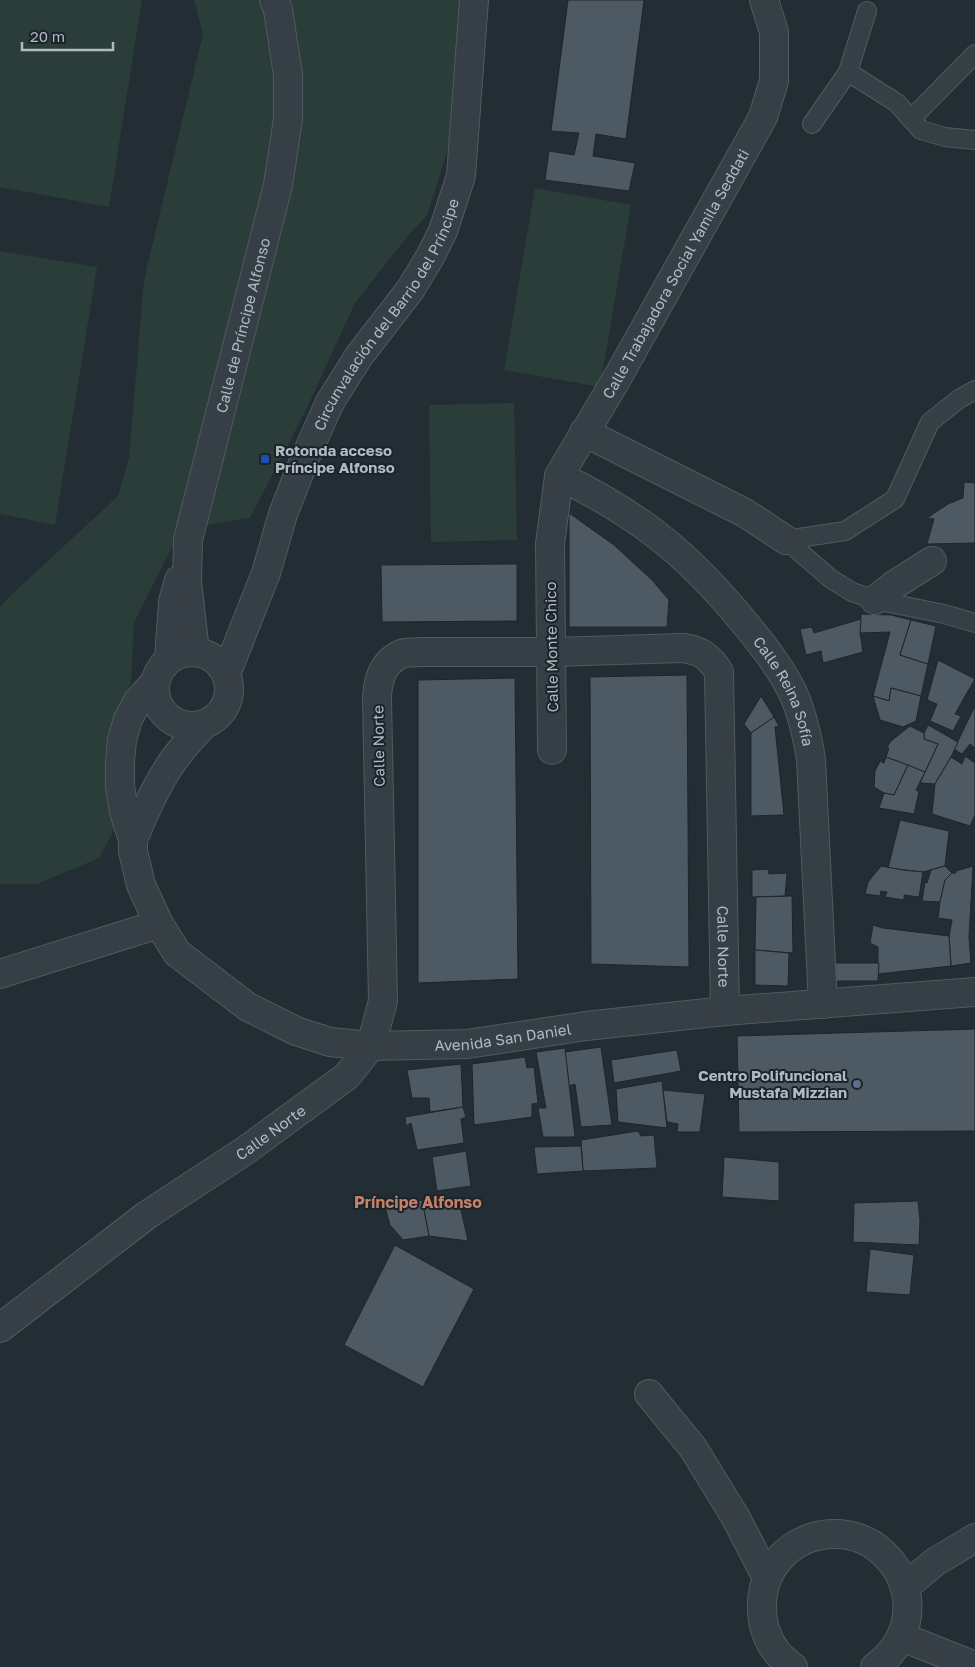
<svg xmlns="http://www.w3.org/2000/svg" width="975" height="1667" font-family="'Golos Text',sans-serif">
  <rect width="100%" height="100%" fill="#232d34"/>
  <g fill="#2b3d39">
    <polygon points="0,0 142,0 109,207 0,187"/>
    <polygon points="194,0 464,0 462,54 447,153 427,215 407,237 355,303 305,412 250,518 181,529 134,623 131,681 119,716 126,808 99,858 37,884 0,884 0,607 11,595 118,496 129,458 144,280 203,34"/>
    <polygon points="535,188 631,205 600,387 504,370"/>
    <polygon points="0,251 97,267 55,525 0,514"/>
    <polygon points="514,403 517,540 431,542 429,405"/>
  </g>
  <g fill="#4e5a63" stroke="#1d262c">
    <polygon points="568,0 644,0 626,139 596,134 593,156 635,163 629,191 545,180 549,151 574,155 579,133 551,131"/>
    <polygon points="964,482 975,483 975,543 927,544 934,519 927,518 948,504 963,498"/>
    <polygon points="569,513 614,545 652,580 669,600 667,627 569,627"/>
    <polygon points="517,564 517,621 382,622 381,565"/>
    <polygon points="861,614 891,615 911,620 900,655 928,664 921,696 891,688 889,701 873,696 890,632 860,633"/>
    <polygon points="861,619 860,633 863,652 823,663 821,651 806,655 800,629 812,627 814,633"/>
    <polygon points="911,620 936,626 928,664 900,655"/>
    <polygon points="938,660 975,679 955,714 961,716 953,731 930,721 937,704 927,700"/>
    <polygon points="687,675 689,967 591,964 590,677"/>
    <polygon points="515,678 518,979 418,983 418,680"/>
    <polygon points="891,688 921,696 916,721 903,727 880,720 873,696 889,701"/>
    <polygon points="761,696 774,717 751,733 744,724"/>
    <polygon points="975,706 975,748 970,744 962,754 954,749"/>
    <polygon points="774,717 779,726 775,727 784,815 751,816 751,733"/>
    <polygon points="928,725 958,742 951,757 935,784 920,783 938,744 924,739 924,733"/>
    <polygon points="910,726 924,733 924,739 938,744 925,772 886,757 889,748 887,747 891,741"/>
    <polygon points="965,756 975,763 975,815 970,826 932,814 935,784 951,757 962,764"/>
    <polygon points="886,757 908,765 894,795 884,793 874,787 875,771 880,761 884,763"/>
    <polygon points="908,765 925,772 916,790 919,792 914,814 879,808 884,793 894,795"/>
    <polygon points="900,820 949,831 945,866 923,872 888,868"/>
    <polygon points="881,866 903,870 923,872 919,897 904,895 904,900 885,897 887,892 881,891 880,896 865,894 868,882"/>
    <polygon points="945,866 952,873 945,880 940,902 922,901 925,882 927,883 931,870"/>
    <polygon points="973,866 969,937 971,963 951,966 949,936 952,920 938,918 940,902 945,880 952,873 956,873 956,871"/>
    <polygon points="768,869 769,874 787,873 785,896 752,897 752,870"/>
    <polygon points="792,896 793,953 755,950 756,897"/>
    <polygon points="873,925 883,928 949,936 951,966 878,974 878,947 870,943"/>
    <polygon points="755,950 789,953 788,986 755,985"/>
    <polygon points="831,963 879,963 878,981 830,981"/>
    <polygon points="975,1029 975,1131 739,1132 737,1036"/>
    <polygon points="601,1047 612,1125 581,1127 575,1084 569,1086 565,1052"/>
    <polygon points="565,1048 575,1137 543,1137 538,1108 546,1108 536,1052"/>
    <polygon points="677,1050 681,1071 614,1083 611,1060"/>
    <polygon points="525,1057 527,1068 534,1067 538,1103 532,1104 532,1117 474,1125 472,1064"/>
    <polygon points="461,1064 463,1107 430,1112 429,1098 412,1098 407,1070"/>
    <polygon points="662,1081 667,1128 618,1122 616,1089"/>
    <polygon points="663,1090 705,1094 700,1132 677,1132 678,1124 667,1122"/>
    <polygon points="463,1107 466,1117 461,1119 464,1143 417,1150 411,1123 406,1126 405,1117"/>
    <polygon points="638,1131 641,1136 654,1135 657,1168 583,1171 581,1140"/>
    <polygon points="581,1146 583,1171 537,1174 534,1147"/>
    <polygon points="466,1151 471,1186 437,1191 432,1157"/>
    <polygon points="724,1157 779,1162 779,1201 722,1197"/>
    <polygon points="458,1197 468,1241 429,1236 422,1200"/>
    <polygon points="422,1200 429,1236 403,1240 390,1225 385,1207"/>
    <polygon points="918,1201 920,1220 919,1245 853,1242 854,1203"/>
    <polygon points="395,1245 474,1289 423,1387 344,1345"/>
    <polygon points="870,1249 914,1255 910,1295 866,1292"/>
  </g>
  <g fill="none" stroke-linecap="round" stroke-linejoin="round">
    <g stroke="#515a60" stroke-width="20">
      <g id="service">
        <polyline points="848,72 897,103 921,130 945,137 975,140"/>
        <polyline points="912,118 975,54"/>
        <polyline points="812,124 848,72 867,11"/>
        <polyline points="786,540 845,531 895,499 930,422 959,399 975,390"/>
        <polyline points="786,540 831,579 852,592 875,600 944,614 975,623"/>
      </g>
    </g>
    <g stroke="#515a60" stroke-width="30">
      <g id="minor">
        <polyline points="584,432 745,513 786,540"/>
        <path id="s1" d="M 559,476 C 638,514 687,553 743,621 C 761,643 778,664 791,689 C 802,711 807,735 811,759 L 823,1004"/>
        <polyline points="875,600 894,585 932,561"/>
        <path id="s2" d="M 195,652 L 187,581 L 188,540 L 278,185 L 288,119 L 288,75 L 278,10 L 274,0"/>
        <circle cx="192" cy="689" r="37"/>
        <polyline points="169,659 173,602 179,580"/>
        <path id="s3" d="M 226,674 L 266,573 L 283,514 L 305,458 L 330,402 L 359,356 L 410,290 L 430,257 L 443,231 L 461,176 L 474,0"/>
        <path id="s4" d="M 155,682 L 138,701 L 128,719 L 122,740 L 120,762 L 120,786 L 124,811 L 133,840 L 133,851 L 141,885 L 159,924 L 177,953 L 248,1007 L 296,1031 L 330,1042 L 371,1046 L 467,1044 L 586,1026 L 725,1011 L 975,992"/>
        <path id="s5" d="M 552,750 L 550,544 L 559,476 L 616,380 L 763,117 L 774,81 L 774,32 L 764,0"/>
        <path d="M 133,840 C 143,816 153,792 167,770 C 177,753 191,739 204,724"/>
        <polyline points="0,974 159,924"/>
        <path id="s6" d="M 0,1328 L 147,1215 L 246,1150 L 347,1076 L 371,1046 L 383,1001 L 377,697 C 378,679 383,662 401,654 C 406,652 413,653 418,652 L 552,652 L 683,648 C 700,650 710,657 719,672 L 725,1011"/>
        <polyline points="649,1394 693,1448 736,1518 767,1578"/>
        <polyline points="905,1587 935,1562 975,1538"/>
      </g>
    </g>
    <g stroke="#515a60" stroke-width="30">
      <g id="tertiary">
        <polyline points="902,1637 975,1666"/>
        <path d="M 793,1667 C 787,1662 780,1657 776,1651 C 756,1624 757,1582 781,1557 C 808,1528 855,1526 883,1553 C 897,1566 905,1580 907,1599 C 910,1627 898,1650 875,1667"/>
      </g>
    </g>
    <use href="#service" stroke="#363f45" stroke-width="18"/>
    <use href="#minor" stroke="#363f45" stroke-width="28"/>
    <use href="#tertiary" stroke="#363f45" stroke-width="28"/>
  </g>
  <rect fill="#1a4fb4" stroke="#1b242a" stroke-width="2" x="260" y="454" width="10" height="10" rx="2.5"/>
  <circle fill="#5c6f8a" stroke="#1b242a" stroke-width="2" cx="857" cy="1084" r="5"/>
  <g text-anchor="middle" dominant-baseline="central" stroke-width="4" stroke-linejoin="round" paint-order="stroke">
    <g font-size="15" fill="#b1bac2" stroke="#1b242a">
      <text stroke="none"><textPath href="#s5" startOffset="508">Calle Trabajadora Social Yamila Seddati</textPath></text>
      <text stroke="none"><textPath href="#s3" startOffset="396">Circunvalación del Barrio del Príncipe</textPath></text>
      <text stroke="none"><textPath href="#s2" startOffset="334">Calle de Príncipe Alfonso</textPath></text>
      <text transform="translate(551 647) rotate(-91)">Calle Monte Chico</text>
      <text stroke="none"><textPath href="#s1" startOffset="319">Calle Reina Sofía</textPath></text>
      <text transform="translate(378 746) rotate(-91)">Calle Norte</text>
      <text stroke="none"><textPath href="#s6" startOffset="1472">Calle Norte</textPath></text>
      <text stroke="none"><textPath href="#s4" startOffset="645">Avenida San Daniel</textPath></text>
      <text stroke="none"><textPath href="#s6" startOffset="334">Calle Norte</textPath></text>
    </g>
    <g font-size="15" font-weight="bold" fill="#b1bac2" stroke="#1b242a" text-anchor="start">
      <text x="275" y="450">Rotonda acceso<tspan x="275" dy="17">Príncipe Alfonso</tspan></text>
      <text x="847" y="1075" text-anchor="end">Centro Polifuncional<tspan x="847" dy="17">Mustafa Mizzian</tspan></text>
    </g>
    <g font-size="16" font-weight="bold" fill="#c48169" stroke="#1b242a">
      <text x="418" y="1202">Príncipe Alfonso</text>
    </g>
  </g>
  <path d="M22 42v8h91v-8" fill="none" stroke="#b1bac2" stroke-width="2.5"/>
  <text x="30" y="42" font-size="15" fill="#b1bac2" stroke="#1b242a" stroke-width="4" paint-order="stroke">20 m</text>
</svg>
